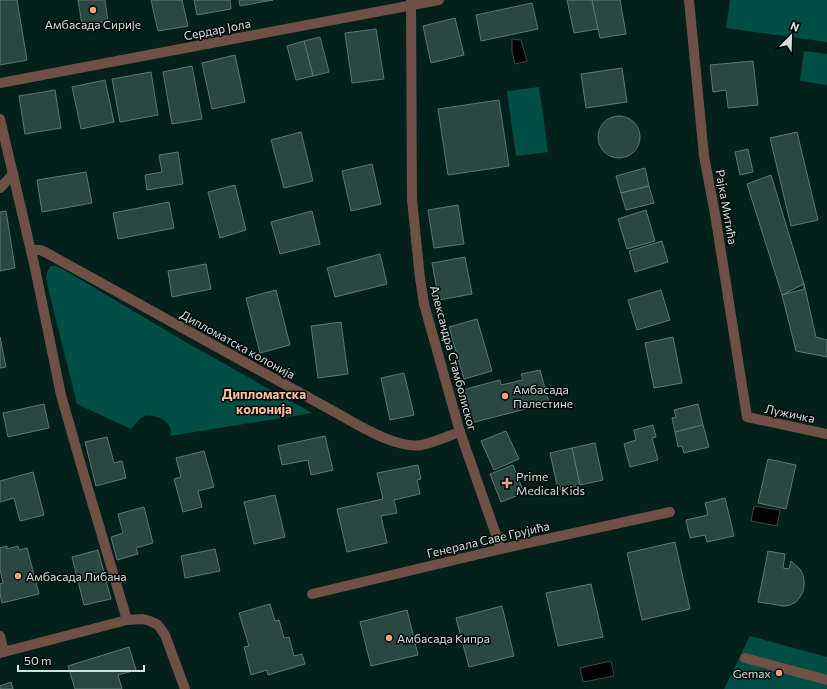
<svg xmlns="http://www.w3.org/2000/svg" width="827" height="689" font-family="Commissioner,sans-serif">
  <rect width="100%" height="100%" fill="#04201b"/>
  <g fill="#014e44">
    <polygon points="730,0 827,0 827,42 726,28"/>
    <polygon points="804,51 827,54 827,85 800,81"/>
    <polygon points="539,87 548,152 516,156 507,91"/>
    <path d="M 51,266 L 55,266 L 61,268 L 189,344 L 312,413 L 170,436 C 170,435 171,431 171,430 C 168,419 154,414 145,416 C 139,418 135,425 131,429 L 77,404 L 49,292 C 47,282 43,274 51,266 Z"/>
    <polygon points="750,636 827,657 827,689 724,689"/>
  </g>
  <g fill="#000504" stroke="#3f4745">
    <polygon points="512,39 521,40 527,61 515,64 512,51"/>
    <polygon points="754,506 780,510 777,526 751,521"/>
    <polygon points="611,661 614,676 583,682 580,668"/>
  </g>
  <g fill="#2b4741" stroke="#5a7871">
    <polygon points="0,0 17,0 27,60 0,65"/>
    <polygon points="78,0 105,0 108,21 82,25"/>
    <polygon points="151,0 182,0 188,26 158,31"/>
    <polygon points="194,0 230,0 231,9 197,15"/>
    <polygon points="239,0 273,0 240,6"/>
    <polygon points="567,0 592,0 598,29 574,33"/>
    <polygon points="592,0 620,0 626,34 600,38"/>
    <polygon points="532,3 538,29 481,41 476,15"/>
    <polygon points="455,18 464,55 431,63 423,26"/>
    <polygon points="376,29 384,79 352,83 345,33"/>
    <polygon points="320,37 329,72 313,76 304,41"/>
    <polygon points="304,41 313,76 296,80 287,46"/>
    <polygon points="235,55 245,102 212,109 202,63"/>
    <polygon points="753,61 758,105 728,108 726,90 713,92 710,65"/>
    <polygon points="192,66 202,119 172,124 163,72"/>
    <polygon points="622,68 627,102 586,108 581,74"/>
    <polygon points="151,72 158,115 120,122 112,79"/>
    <polygon points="105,80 114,122 81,129 72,87"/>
    <polygon points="55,90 61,128 25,134 19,96"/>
    <polygon points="499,100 509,166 448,175 438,109"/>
    <circle cx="619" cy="137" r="21"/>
    <polygon points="301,132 313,181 284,188 271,140"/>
    <polygon points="797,132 818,220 791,226 770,138"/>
    <polygon points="748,149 753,172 740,175 735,152"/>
    <polygon points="178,152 183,184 147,190 145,175 162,172 159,155"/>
    <polygon points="372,164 381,204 351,211 342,171"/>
    <polygon points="645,168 649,186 621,193 616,176"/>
    <polygon points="86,172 92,203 42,212 37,180"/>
    <polygon points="771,175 804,284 782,295 747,184"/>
    <polygon points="235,185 246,230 220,238 208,192"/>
    <polygon points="649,186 654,203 626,210 621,193"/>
    <polygon points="169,202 174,228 118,239 113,213"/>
    <polygon points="458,205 464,244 434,248 428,210"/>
    <polygon points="646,210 655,241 627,249 618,219"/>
    <polygon points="6,211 15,268 0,271 0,212"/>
    <polygon points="312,211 320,244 280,254 271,222"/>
    <polygon points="662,241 668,262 635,272 629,251"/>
    <polygon points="380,254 387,284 335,297 327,268"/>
    <polygon points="465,257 472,294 439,300 432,263"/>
    <polygon points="206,264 211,289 172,297 168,271"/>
    <polygon points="804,284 816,337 827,340 827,357 796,351 782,295 804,289"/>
    <polygon points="276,290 290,345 260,353 246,298"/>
    <polygon points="661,290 670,320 637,330 628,300"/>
    <polygon points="477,319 492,371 464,379 449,327"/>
    <polygon points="341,322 348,374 318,378 311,326"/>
    <polygon points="0,337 6,367 0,368"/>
    <polygon points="673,337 682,383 654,388 645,343"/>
    <polygon points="540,370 549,403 471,423 462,390 500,380 501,385 523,380 521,374"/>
    <polygon points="404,373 414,415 390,420 381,378"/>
    <polygon points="44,404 49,428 8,437 3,413"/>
    <polygon points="698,404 703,425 675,432 672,418 676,417 674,410"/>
    <polygon points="653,425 656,437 652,438 658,460 630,467 624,444 636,440 634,430"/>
    <polygon points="703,425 709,447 684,453 682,446 678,447 675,432"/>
    <polygon points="506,431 519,459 494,470 481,441"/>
    <polygon points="325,436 333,470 311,475 308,460 282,465 278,446"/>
    <polygon points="107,437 114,463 122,461 126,478 96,486 85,442"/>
    <polygon points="595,443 603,480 580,485 572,448"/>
    <polygon points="572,448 580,485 558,490 550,453"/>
    <polygon points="204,451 214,487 198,491 202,507 183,512 174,479 181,477 176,458"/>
    <polygon points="768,459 796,465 786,509 758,503"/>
    <polygon points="418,465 421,479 417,480 420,494 394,500 397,513 381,516 387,543 347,552 337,509 383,499 377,473"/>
    <polygon points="513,465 524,493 501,502 490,474"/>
    <polygon points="33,472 44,515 20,521 14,498 0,502 0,481"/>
    <polygon points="275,495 285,537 254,544 244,502"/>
    <polygon points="725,498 734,536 707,542 705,535 690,538 686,520 708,515 705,503"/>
    <polygon points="144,507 153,543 136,548 138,554 117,560 111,537 123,533 118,514"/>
    <polygon points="675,542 690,609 642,620 627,553"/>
    <polygon points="7,546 7,549 18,546 19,550 27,548 39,594 2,603 0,594 0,584 3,583 0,569 0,548"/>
    <polygon points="215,549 220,571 185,578 181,556"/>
    <polygon points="98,550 111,599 84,605 72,557"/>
    <polygon points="768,551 785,554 783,568 789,569 791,561 800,569 803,575 804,580 804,586 803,592 800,597 796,602 790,605 784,606 758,602"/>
    <polygon points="591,584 603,637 558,646 546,593"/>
    <polygon points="270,604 275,621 279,620 284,638 289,637 294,656 302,654 305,664 268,675 267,670 251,675 244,647 249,646 239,613"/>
    <polygon points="502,606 514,656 469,667 456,618"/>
    <polygon points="407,610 418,655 371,666 360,622"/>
    <polygon points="129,647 136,670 118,675 122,689 75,689 68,666"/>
    <polygon points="11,682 13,689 0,689 0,686"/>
  </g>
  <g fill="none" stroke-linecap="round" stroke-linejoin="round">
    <g stroke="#6e5044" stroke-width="10">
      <polyline points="0,188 13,174"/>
      <polyline points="745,658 827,680"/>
    </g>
    <g stroke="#6e5044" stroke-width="10">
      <polyline points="411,0 412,200 420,278 424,304 460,432 501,549"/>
      <polyline points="689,0 704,156 715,214 747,417 827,434"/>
      <polyline points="0,83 439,0"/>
      <polyline points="0,119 35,268 61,395 81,465 127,620"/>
      <path d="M 31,250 L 40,250 L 45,252 L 342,416 C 363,428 398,449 422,445 C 435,442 448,436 460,432"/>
      <polyline points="312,594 501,549 670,512"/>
      <polyline points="0,636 4,652"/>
      <polyline points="0,653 127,620 143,619 150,621 158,625 165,635 185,689"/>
    </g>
  </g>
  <g fill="#f2a07f" stroke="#010806" stroke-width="1.5">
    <circle cx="93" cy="10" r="4"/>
    <circle cx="505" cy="396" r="4"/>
    <path d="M505 477h4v4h4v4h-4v4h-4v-4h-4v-4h4z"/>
    <circle cx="18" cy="576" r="4"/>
    <circle cx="389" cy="638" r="4"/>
    <circle cx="779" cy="673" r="4"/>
  </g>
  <g text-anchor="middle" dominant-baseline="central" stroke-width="3" stroke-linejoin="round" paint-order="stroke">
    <g font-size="12" fill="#d1e1dd" stroke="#010806" text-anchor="start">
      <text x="93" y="24" text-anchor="middle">Амбасада Сирије</text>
      <text x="513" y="389">Амбасада<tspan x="513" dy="14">Палестине</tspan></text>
      <text x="516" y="476">Prime<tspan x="516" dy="14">Medical Kids</tspan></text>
      <text x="26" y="576">Амбасада Либана</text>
      <text x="397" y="638">Амбасада Кипра</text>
      <text x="771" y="673" text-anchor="end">Gemax</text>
    </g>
    <g font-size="12" fill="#d1e1dd" stroke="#010806">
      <text transform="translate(217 29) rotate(-11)">Сердар Јола</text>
      <text transform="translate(727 207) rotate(80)">Рајка Митића</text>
      <text transform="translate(238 344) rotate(29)">Дипломатска колонија</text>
      <text transform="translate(454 358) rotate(75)">Александра Стамболиског</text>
      <text transform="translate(790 413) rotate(12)">Лужичка</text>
      <text transform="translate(488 539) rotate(-13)">Генерала Саве Грујића</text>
    </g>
    <g font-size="13" font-weight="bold" fill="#fcbea5" stroke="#010806">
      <text x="264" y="394">Дипломатска<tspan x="264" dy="15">колонија</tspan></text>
    </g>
  </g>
  <g transform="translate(791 36) rotate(23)" stroke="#010806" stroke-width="3" paint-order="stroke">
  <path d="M0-3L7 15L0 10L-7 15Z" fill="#d1e1dd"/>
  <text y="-6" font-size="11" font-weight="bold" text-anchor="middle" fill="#d1e1dd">N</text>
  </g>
  <path d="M18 665v6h126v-6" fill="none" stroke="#d1e1dd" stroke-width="2"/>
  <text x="24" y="665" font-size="12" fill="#d1e1dd" stroke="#010806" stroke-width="3" paint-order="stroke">50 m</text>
</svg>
